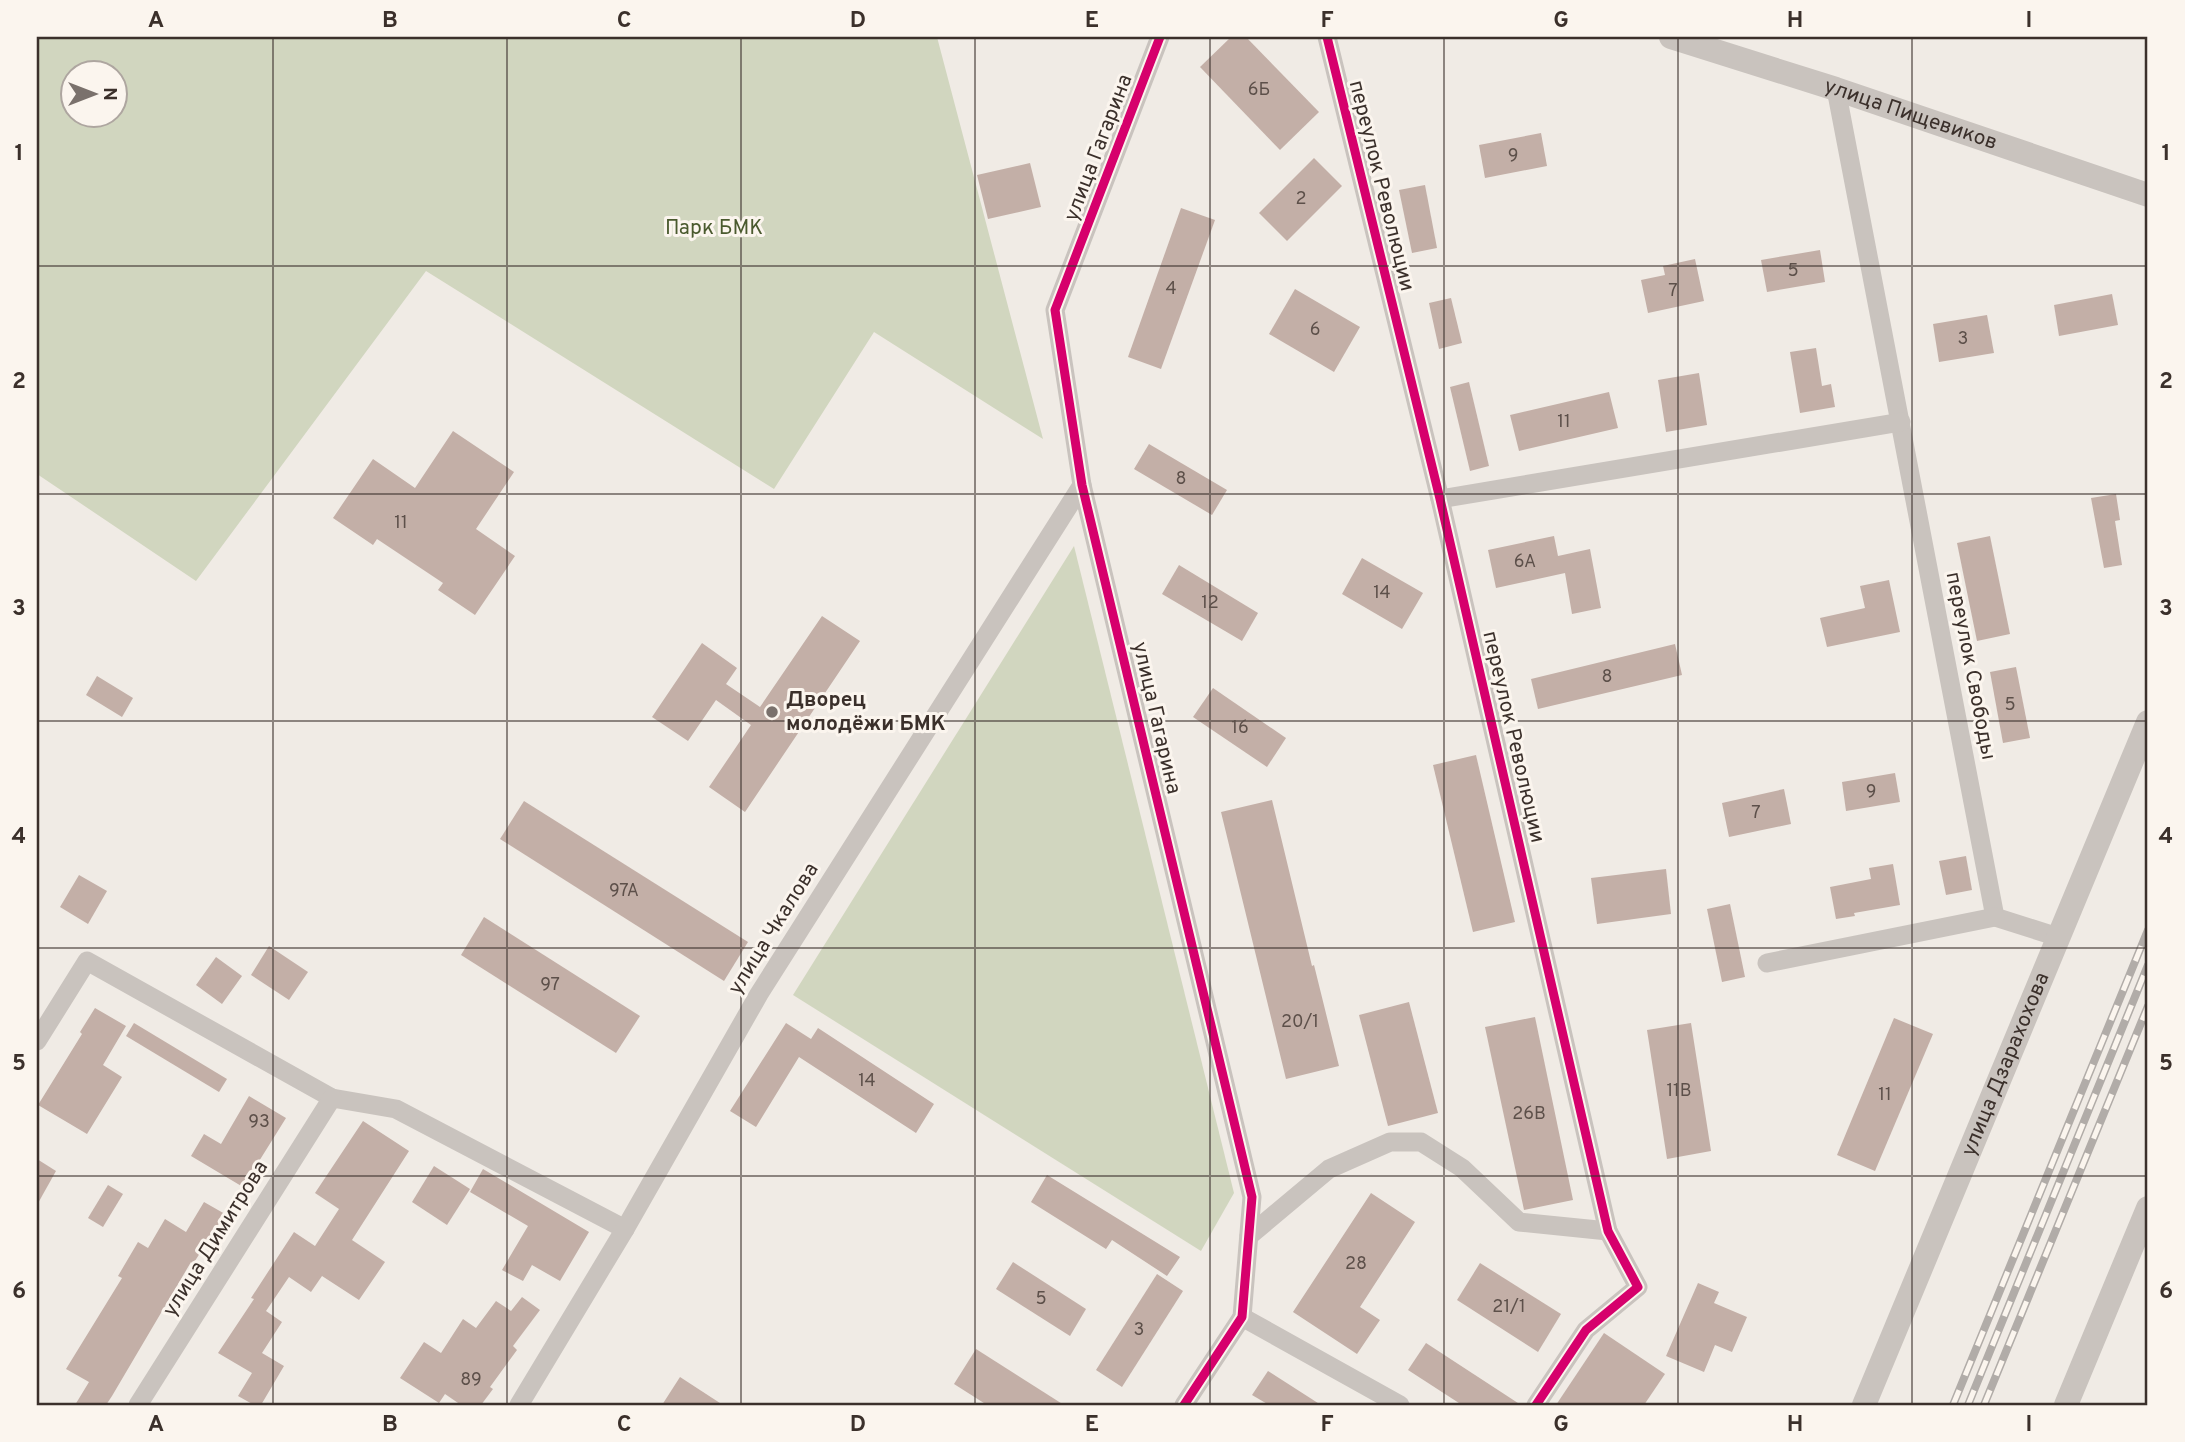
<svg xmlns="http://www.w3.org/2000/svg" width="2185" height="1442" font-family="Overpass,sans-serif">
  <rect width="100%" height="100%" fill="#f0ebe5"/>
  <g fill="#d1d6bf" fill-rule="evenodd">
    <path d="M 37,37 L 937,37 L 1043,439 L 874,332 L 774,489 L 426,271 L 196,581 L 37,474 ZM 74,74 L 116,74 L 116,116 L 74,116 Z"/>
    <polygon points="1074,546 1234,1193 1201,1251 793,995"/>
  </g>
  <g fill="#c3afa7">
    <polygon points="1231,37 1246,37 1319,112 1280,150 1200,67"/>
    <polygon points="1541,133 1547,166 1485,178 1479,145"/>
    <polygon points="1314,158 1342,186 1287,241 1259,213"/>
    <polygon points="1030,163 1041,207 988,219 977,175"/>
    <polygon points="1425,185 1437,248 1412,253 1399,190"/>
    <polygon points="1181,208 1215,220 1161,369 1128,357"/>
    <polygon points="1820,250 1825,282 1767,292 1761,260"/>
    <polygon points="1695,259 1704,301 1648,313 1641,280 1665,275 1663,266"/>
    <polygon points="1295,289 1360,327 1334,372 1269,334"/>
    <polygon points="2112,294 2118,325 2059,336 2054,305"/>
    <polygon points="1451,298 1462,343 1439,349 1429,303"/>
    <polygon points="1987,315 1994,353 1939,362 1933,324"/>
    <polygon points="1816,348 1822,386 1831,384 1835,407 1800,413 1790,352"/>
    <polygon points="1699,373 1707,425 1666,432 1658,380"/>
    <polygon points="1469,382 1489,466 1470,471 1450,387"/>
    <polygon points="1609,392 1618,428 1519,451 1510,415"/>
    <polygon points="453,431 514,472 476,529 515,556 475,615 438,590 443,583 377,539 373,545 333,518 373,459 415,488"/>
    <polygon points="1149,444 1227,490 1212,515 1134,469"/>
    <polygon points="2116,494 2120,520 2115,521 2122,565 2104,568 2091,498"/>
    <polygon points="1554,536 1558,556 1590,549 1601,608 1572,614 1565,573 1496,588 1488,550"/>
    <polygon points="1990,536 2010,634 1977,641 1957,543"/>
    <polygon points="1362,558 1423,593 1402,629 1342,594"/>
    <polygon points="1179,565 1258,613 1242,641 1162,594"/>
    <polygon points="1889,580 1900,632 1827,647 1820,618 1865,608 1860,586"/>
    <polygon points="822,616 860,641 745,812 709,787 751,725 716,700 688,741 652,717 702,643 737,668 726,684 760,707"/>
    <polygon points="1675,644 1682,675 1538,709 1531,679"/>
    <polygon points="2016,667 2030,738 2003,743 1990,672"/>
    <polygon points="97,676 133,698 122,717 86,695"/>
    <polygon points="1213,688 1286,738 1267,767 1193,717"/>
    <polygon points="1476,755 1515,922 1473,932 1433,765"/>
    <polygon points="1895,773 1900,802 1846,811 1842,782"/>
    <polygon points="1784,789 1791,824 1729,837 1722,803"/>
    <polygon points="1272,800 1312,966 1314,965 1339,1066 1286,1079 1221,812"/>
    <polygon points="524,801 748,942 724,981 500,839"/>
    <polygon points="1966,856 1972,890 1946,895 1939,861"/>
    <polygon points="1893,864 1900,905 1854,913 1855,916 1836,919 1830,887 1871,879 1869,868"/>
    <polygon points="1666,869 1671,914 1597,924 1591,878"/>
    <polygon points="79,875 107,891 88,924 60,907"/>
    <polygon points="1730,904 1745,977 1722,982 1707,909"/>
    <polygon points="484,917 640,1016 616,1053 461,955"/>
    <polygon points="269,946 308,972 289,1000 251,975"/>
    <polygon points="216,957 242,976 222,1004 196,985"/>
    <polygon points="1409,1002 1438,1113 1388,1126 1359,1015"/>
    <polygon points="95,1008 126,1026 103,1065 122,1077 87,1134 38,1105 82,1034 80,1032"/>
    <polygon points="1535,1017 1573,1200 1524,1210 1485,1027"/>
    <polygon points="1894,1018 1933,1034 1875,1171 1837,1155"/>
    <polygon points="134,1023 227,1079 219,1092 126,1036"/>
    <polygon points="786,1023 811,1039 818,1028 934,1104 916,1133 799,1057 756,1127 730,1111"/>
    <polygon points="1691,1023 1711,1151 1667,1159 1647,1030"/>
    <polygon points="249,1096 286,1118 243,1187 191,1156 204,1134 221,1144"/>
    <polygon points="363,1121 409,1151 352,1240 385,1262 359,1300 322,1276 311,1292 289,1277 266,1311 282,1322 262,1353 284,1366 261,1405 254,1405 238,1396 252,1373 218,1353 254,1299 251,1298 294,1232 315,1246 339,1209 315,1193"/>
    <polygon points="37,1159 56,1171 37,1205"/>
    <polygon points="434,1166 470,1189 447,1225 412,1202"/>
    <polygon points="483,1169 589,1232 560,1281 532,1265 523,1281 502,1270 528,1226 470,1192"/>
    <polygon points="1047,1175 1180,1257 1167,1276 1112,1240 1106,1249 1031,1202"/>
    <polygon points="108,1185 123,1194 103,1227 88,1218"/>
    <polygon points="1371,1193 1415,1222 1360,1307 1380,1320 1357,1354 1293,1312"/>
    <polygon points="204,1202 225,1214 193,1264 191,1262 112,1396 106,1405 75,1405 89,1382 66,1369 122,1278 118,1276 138,1242 148,1248 165,1219 186,1232"/>
    <polygon points="1013,1262 1086,1309 1070,1336 996,1289"/>
    <polygon points="1480,1263 1561,1314 1538,1352 1457,1300"/>
    <polygon points="1157,1274 1183,1291 1122,1387 1096,1370"/>
    <polygon points="1698,1283 1719,1292 1714,1303 1747,1317 1732,1352 1715,1345 1704,1372 1666,1356"/>
    <polygon points="522,1297 540,1310 513,1346 517,1350 490,1387 493,1389 481,1405 461,1405 445,1394 439,1403 400,1378 424,1342 441,1353 463,1319 476,1328 496,1301 511,1311"/>
    <polygon points="1604,1333 1665,1374 1644,1405 1556,1405"/>
    <polygon points="1426,1343 1521,1405 1462,1405 1408,1370"/>
    <polygon points="976,1349 1064,1405 987,1405 954,1384"/>
    <polygon points="1268,1371 1321,1405 1269,1405 1252,1395"/>
    <polygon points="680,1377 723,1405 662,1405"/>
  </g>
  <g fill="none" stroke-linecap="round" stroke-linejoin="round">
    <g stroke="#c9c3be" stroke-width="19">
      <polyline points="1160,37 1055,310 1082,485 1252,1197 1242,1317 1184,1405"/>
      <polyline points="1327,37 1440,499 1608,1231 1638,1287 1586,1330 1536,1405"/>
      <polyline points="1836,89 1995,917 2058,937"/>
      <polyline points="1440,499 1901,422"/>
      <polyline points="1767,963 1995,917"/>
      <polyline points="37,1041 87,961 332,1098 396,1109 625,1229"/>
      <polyline points="1249,1236 1329,1169 1390,1142 1421,1142 1462,1168 1519,1222 1608,1231"/>
      <polyline points="1242,1317 1400,1405"/>
      <polyline points="138,1405 332,1098"/>
      <polyline points="519,1405 625,1229 759,994 1082,485"/>
    </g>
    <g stroke="#c9c3be" stroke-width="24">
      <path id="s1" d="M 1671,37 L 1836,89 L 2148,195"/>
      <path id="s2" d="M 1864,1405 L 2148,722"/>
      <polyline points="2066,1405 2148,1208"/>
    </g>
    <g stroke="#b1aca8" stroke-width="8">
      <g id="rail">
        <polyline points="1953,1405 2148,930"/>
        <polyline points="1968,1405 2148,965"/>
        <polyline points="1984,1405 2148,1006"/>
      </g>
    </g>
    <use href="#rail" stroke="#fbf5ee" stroke-width="5" stroke-dasharray="16" stroke-linecap="butt"/>
    <g stroke="#fbf5ee" stroke-width="13">
      <g id="cycleway">
        <polyline points="1160,37 1055,310 1082,485 1252,1197 1242,1317 1184,1405"/>
        <polyline points="1327,37 1440,499 1608,1231 1638,1287 1586,1330 1536,1405"/>
      </g>
    </g>
    <use href="#cycleway" stroke="#d6006c" stroke-width="9"/>
  </g>
  <path fill="none" stroke="#3b302b" stroke-width="2" stroke-opacity="0.55" d="M 273,37 L 273,1405M 507,37 L 507,1405M 741,37 L 741,1405M 975,37 L 975,1405M 1210,37 L 1210,1405M 1444,37 L 1444,1405M 1678,37 L 1678,1405M 1912,37 L 1912,1405M 37,266 L 2148,266M 37,494 L 2148,494M 37,721 L 2148,721M 37,948 L 2148,948M 37,1176 L 2148,1176"/>
  <circle fill="#7a716c" stroke="#fbf5ee" stroke-width="2.5" cx="772" cy="712" r="7"/>
  <g text-anchor="middle" dominant-baseline="central" stroke-width="6" stroke-linejoin="round" paint-order="stroke">
    <g font-size="18" fill="#5d504a">
      <text x="1259" y="90">6Б</text>
      <text x="1513" y="156">9</text>
      <text x="1301" y="199">2</text>
      <text x="1793" y="271">5</text>
      <text x="1171" y="289">4</text>
      <text x="1673" y="291">7</text>
      <text x="1315" y="330">6</text>
      <text x="1963" y="339">3</text>
      <text x="1564" y="422">11</text>
      <text x="1181" y="479">8</text>
      <text x="401" y="523">11</text>
      <text x="1525" y="562">6А</text>
      <text x="1382" y="593">14</text>
      <text x="1210" y="603">12</text>
      <text x="1607" y="677">8</text>
      <text x="2010" y="705">5</text>
      <text x="1240" y="728">16</text>
      <text x="1871" y="792">9</text>
      <text x="1756" y="813">7</text>
      <text x="624" y="891">97А</text>
      <text x="550" y="985">97</text>
      <text x="1300" y="1022">20/1</text>
      <text x="867" y="1081">14</text>
      <text x="1679" y="1091">11В</text>
      <text x="1885" y="1095">11</text>
      <text x="1529" y="1114">26В</text>
      <text x="259" y="1122">93</text>
      <text x="1356" y="1264">28</text>
      <text x="1041" y="1299">5</text>
      <text x="1509" y="1307">21/1</text>
      <text x="1139" y="1330">3</text>
      <text x="471" y="1380">89</text>
    </g>
    <g font-size="21" fill="#3b302b" stroke="#fbf5ee">
      <text stroke="none"><textPath href="#s1" startOffset="252">улица Пищевиков</textPath></text>
      <text transform="translate(1099 148) rotate(-69)">улица Гагарина</text>
      <text transform="translate(1381 186) rotate(76)">переулок Революции</text>
      <text transform="translate(1970 666) rotate(79)">переулок Свободы</text>
      <text transform="translate(1156 718) rotate(77)">улица Гагарина</text>
      <text transform="translate(1513 737) rotate(77)">переулок Революции</text>
      <text transform="translate(774 929) rotate(-58)">улица Чкалова</text>
      <text stroke="none"><textPath href="#s2" startOffset="369">улица Дзарахохова</textPath></text>
      <text transform="translate(216 1239) rotate(-58)">улица Димитрова</text>
    </g>
    <g font-size="21" fill="#4a5a2e" stroke="#fbf5ee">
      <text x="714" y="228">Парк БМК</text>
    </g>
    <g font-size="21" font-weight="bold" fill="#3b302b" stroke="#fbf5ee" text-anchor="start">
      <text x="786" y="700">Дворец<tspan x="786" dy="24">молодёжи БМК</tspan></text>
    </g>
  </g>
  <rect width="2185" height="1442" fill="none" stroke="#fbf5ee" stroke-width="77"/>
  <g transform="translate(94 94) rotate(90)"><circle r="33" fill="#fbf5ee" stroke="#aea6a0" stroke-width="2"/>
  <path d="M0-5L12 26L0 18L-12 26Z" fill="#7a716c"/>
  <text y="-10" font-size="19" font-weight="bold" text-anchor="middle" fill="#3b302b">N</text>
  </g>
  <rect x="38" y="38" width="2108" height="1366" fill="none" stroke="#3b302b" stroke-width="2.5"/>
  <g font-size="23" text-anchor="middle" font-weight="bold" fill="#3b302b">
    <text x="156" y="27">A</text>
    <text x="390" y="27">B</text>
    <text x="624" y="27">C</text>
    <text x="858" y="27">D</text>
    <text x="1092" y="27">E</text>
    <text x="1327" y="27">F</text>
    <text x="1561" y="27">G</text>
    <text x="1795" y="27">H</text>
    <text x="2029" y="27">I</text>
    <text x="19" y="160">1</text>
    <text x="2166" y="160">1</text>
    <text x="19" y="388">2</text>
    <text x="2166" y="388">2</text>
    <text x="19" y="615">3</text>
    <text x="2166" y="615">3</text>
    <text x="19" y="843">4</text>
    <text x="2166" y="843">4</text>
    <text x="19" y="1070">5</text>
    <text x="2166" y="1070">5</text>
    <text x="19" y="1298">6</text>
    <text x="2166" y="1298">6</text>
    <text x="156" y="1431">A</text>
    <text x="390" y="1431">B</text>
    <text x="624" y="1431">C</text>
    <text x="858" y="1431">D</text>
    <text x="1092" y="1431">E</text>
    <text x="1327" y="1431">F</text>
    <text x="1561" y="1431">G</text>
    <text x="1795" y="1431">H</text>
    <text x="2029" y="1431">I</text>
  </g>
</svg>
